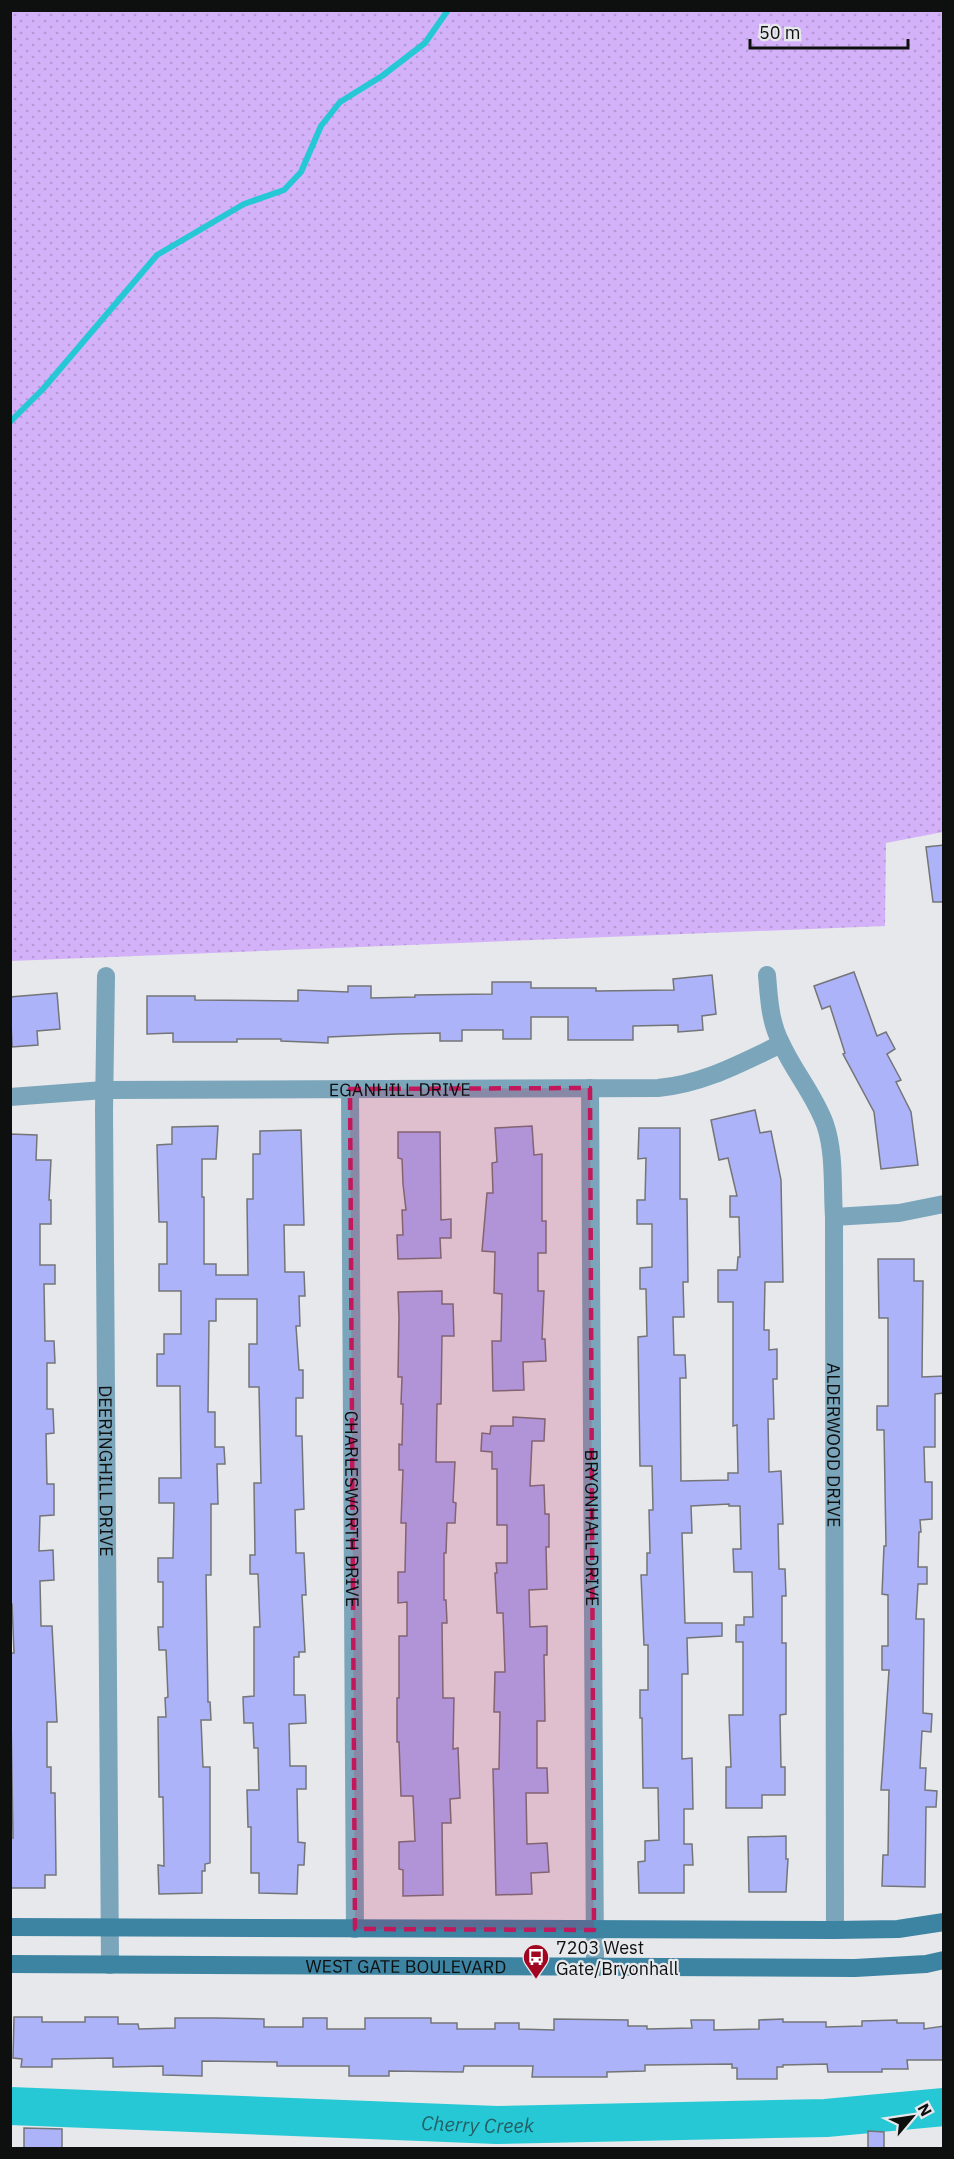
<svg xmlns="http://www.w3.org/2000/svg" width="954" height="2159" font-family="'IBM Plex Sans',sans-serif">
  <defs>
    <pattern id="park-dots" width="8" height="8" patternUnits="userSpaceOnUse" patternTransform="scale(1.5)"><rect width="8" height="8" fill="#d4b2f9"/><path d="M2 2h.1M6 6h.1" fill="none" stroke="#b598d4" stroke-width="1.8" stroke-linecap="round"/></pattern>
  </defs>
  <rect width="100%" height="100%" fill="#e6e8eb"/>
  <polygon fill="url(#park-dots)" points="10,11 943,11 943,832 886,843 885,926 11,961"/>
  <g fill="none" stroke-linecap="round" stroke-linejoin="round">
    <polyline stroke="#26c8d5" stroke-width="6" points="10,422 43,389 157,255 244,204 284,190 301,172 321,126 340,102 382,76 425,43 448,10"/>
    <path stroke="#26c8d5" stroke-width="38" id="s1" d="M 10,2106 L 497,2125 L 826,2118 L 944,2107"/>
  </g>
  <g fill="#adb3f8" stroke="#747578" stroke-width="1.5">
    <polygon points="944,845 944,902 933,902 926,847"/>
    <polygon points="854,972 877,1036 886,1032 895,1049 887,1054 901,1080 896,1082 911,1112 918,1165 881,1169 874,1112 843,1054 845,1053 830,1006 822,1009 814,986"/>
    <polygon points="712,975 716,1014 702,1016 703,1030 678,1032 678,1025 633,1026 633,1040 568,1040 568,1017 531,1017 531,1039 503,1039 503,1030 462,1030 462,1041 440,1041 440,1033 397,1034 328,1037 328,1043 281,1041 281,1039 237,1039 237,1042 173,1042 173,1033 147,1034 147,996 195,996 195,1000 298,1001 298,990 348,992 348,986 371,986 371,998 415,997 415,995 492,994 492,982 531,982 531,988 596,988 596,991 674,990 673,979"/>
    <polygon points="57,993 60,1029 37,1031 38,1045 12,1047 10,997"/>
    <polygon points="755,1110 760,1133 771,1131 781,1180 783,1282 765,1282 764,1330 769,1330 769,1350 777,1349 777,1379 773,1379 774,1419 768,1419 769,1472 781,1471 783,1524 778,1524 779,1569 785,1569 786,1596 782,1596 782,1643 786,1643 786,1714 780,1715 781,1767 785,1767 785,1795 762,1795 762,1808 726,1808 726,1767 731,1767 729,1715 743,1715 743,1642 736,1642 736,1625 744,1625 744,1617 753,1617 752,1572 734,1572 733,1549 741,1549 740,1506 729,1506 729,1504 691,1506 692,1533 682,1533 685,1623 722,1623 722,1636 687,1638 688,1674 682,1674 682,1759 692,1758 693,1809 684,1809 684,1844 692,1844 693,1865 684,1865 684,1893 639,1893 638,1862 645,1861 645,1841 659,1840 658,1788 643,1788 642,1718 640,1718 640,1690 648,1690 648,1645 644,1645 641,1575 647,1575 647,1553 650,1553 649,1510 653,1510 652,1466 640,1466 638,1337 647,1336 646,1289 640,1289 640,1268 652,1267 652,1224 637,1224 637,1200 645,1200 646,1158 638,1159 639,1128 680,1128 680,1199 687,1199 688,1282 683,1282 684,1317 673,1317 674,1355 685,1355 686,1378 680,1378 681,1481 728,1480 728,1473 738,1473 737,1425 733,1426 733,1302 718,1302 718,1270 737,1270 738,1257 740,1257 739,1217 730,1217 730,1196 737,1196 728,1158 719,1160 711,1120"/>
    <polygon points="218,1126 216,1159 202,1159 202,1197 204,1197 204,1264 216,1264 216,1275 248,1275 247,1199 253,1199 253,1154 260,1154 260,1131 301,1130 304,1225 284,1225 285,1272 304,1272 305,1296 299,1296 300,1326 296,1326 299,1370 303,1370 303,1398 296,1398 296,1436 302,1436 304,1509 295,1510 296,1553 304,1553 306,1595 302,1595 305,1652 299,1652 299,1657 294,1657 294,1695 305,1695 306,1723 289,1724 290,1766 306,1766 306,1789 297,1789 298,1842 305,1843 304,1865 298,1865 297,1894 259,1893 259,1873 251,1873 251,1827 248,1827 247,1790 259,1790 258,1748 254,1748 253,1723 244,1723 243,1697 254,1696 254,1627 260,1627 258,1574 250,1574 250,1555 255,1555 254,1483 261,1483 259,1387 249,1387 249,1344 257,1344 257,1299 216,1299 216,1321 209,1321 208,1412 215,1412 215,1447 224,1447 225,1464 217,1464 218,1504 211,1504 211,1575 206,1575 208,1702 210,1702 211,1720 201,1720 203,1767 210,1767 210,1863 205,1864 205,1871 202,1871 202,1893 159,1894 158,1865 164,1866 163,1797 159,1797 158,1717 166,1717 165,1698 168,1697 166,1650 159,1650 158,1627 163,1627 163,1582 158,1582 158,1558 173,1558 174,1503 159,1503 159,1478 181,1478 180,1386 157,1386 157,1354 164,1354 164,1334 181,1334 181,1291 159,1291 159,1264 167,1264 167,1222 159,1222 157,1145 172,1144 172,1127"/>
    <polygon points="532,1126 534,1155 542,1154 542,1221 546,1221 546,1253 538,1253 538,1291 544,1291 542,1339 545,1339 546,1361 523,1362 524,1390 493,1391 492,1341 501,1341 502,1294 494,1293 495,1252 482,1251 487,1193 493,1193 492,1163 497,1162 495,1128"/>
    <polygon points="398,1132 440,1132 441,1220 451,1219 451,1238 440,1238 441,1258 398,1259 397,1235 403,1235 402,1210 406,1210 403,1184 402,1159 398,1158"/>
    <polygon points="10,1134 37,1135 36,1160 51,1160 49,1200 51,1200 51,1224 40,1224 40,1265 55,1265 55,1284 44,1284 45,1341 54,1341 55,1363 47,1363 47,1409 53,1409 54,1433 46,1434 47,1484 54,1484 54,1515 40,1516 39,1551 53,1550 54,1580 40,1581 41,1626 52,1626 57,1722 47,1722 47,1767 51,1767 51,1793 55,1793 56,1875 45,1875 45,1888 10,1888 10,1838 13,1838 10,1653 14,1653 12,1604 10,1604"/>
    <polygon points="878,1259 914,1259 914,1281 923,1281 922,1377 944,1376 944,1393 935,1394 935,1447 924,1447 925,1482 932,1482 932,1519 920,1520 921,1532 919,1532 918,1567 927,1567 927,1584 918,1584 916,1619 924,1619 923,1713 932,1714 931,1732 922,1731 920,1768 926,1768 925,1790 937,1791 936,1807 926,1807 925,1887 882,1886 883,1855 888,1855 889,1790 881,1790 889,1670 882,1670 882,1646 888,1646 888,1595 882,1594 884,1546 886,1546 884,1430 877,1430 877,1406 888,1406 888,1318 879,1318"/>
    <polygon points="442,1291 442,1304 453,1304 454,1336 442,1336 441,1404 437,1404 436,1462 455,1462 453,1502 456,1503 455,1523 447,1523 446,1553 444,1553 444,1600 446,1600 447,1623 442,1623 443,1698 454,1698 453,1749 458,1748 460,1798 450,1799 451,1823 442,1823 443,1895 403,1896 403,1870 399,1869 399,1842 415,1841 413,1796 401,1796 399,1742 397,1742 397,1698 399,1698 399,1636 407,1636 407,1602 398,1603 398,1572 405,1572 406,1523 401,1523 403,1470 399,1470 399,1444 402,1445 403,1404 401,1404 402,1377 398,1377 399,1318 398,1292"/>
    <polygon points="513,1417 545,1419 544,1441 532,1441 530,1486 544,1485 545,1514 549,1514 549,1547 546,1547 547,1589 529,1590 530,1627 547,1626 547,1655 544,1655 545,1721 537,1721 537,1768 547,1768 548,1793 526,1793 527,1844 547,1843 549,1872 531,1873 532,1894 496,1895 493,1769 499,1769 500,1712 494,1712 495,1672 505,1672 503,1613 497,1613 495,1573 497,1573 496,1563 507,1563 507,1525 497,1525 497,1469 492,1469 492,1452 481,1451 482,1433 490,1434 491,1426 513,1426"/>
    <polygon points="786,1836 786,1859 788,1859 786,1892 749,1892 748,1837"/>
    <polygon points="14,2017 42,2017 42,2022 85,2022 85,2017 118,2017 118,2024 138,2024 139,2029 175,2028 175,2018 215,2018 264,2019 264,2027 303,2027 303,2018 327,2018 327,2029 365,2029 365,2018 431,2018 431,2023 457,2023 457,2029 495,2029 495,2023 519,2023 519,2029 554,2030 554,2019 628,2020 628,2026 647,2026 647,2029 692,2028 691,2020 714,2020 714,2030 759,2029 759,2020 783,2019 783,2022 826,2022 826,2027 862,2026 862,2021 897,2020 897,2023 924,2023 924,2029 944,2026 944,2060 907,2060 908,2069 882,2069 882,2072 828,2072 827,2064 783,2065 783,2067 777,2067 777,2079 737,2079 737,2068 732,2068 732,2064 645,2065 645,2071 607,2072 607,2077 532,2077 533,2066 464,2066 463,2072 389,2071 389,2076 349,2076 349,2066 277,2066 277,2062 202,2061 202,2076 163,2075 163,2066 113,2067 113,2058 52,2059 52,2067 21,2067 22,2059 13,2058"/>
    <polygon points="24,2128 62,2129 62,2148 24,2148"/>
    <polygon points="868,2131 884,2132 884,2148 868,2148"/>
  </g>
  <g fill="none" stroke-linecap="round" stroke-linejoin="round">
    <g stroke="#7aa5ba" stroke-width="18">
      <path id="s2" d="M 767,975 C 769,999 770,1022 781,1043 C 794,1072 814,1094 825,1124 C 835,1153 832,1187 834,1217 L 835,1930"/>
      <path id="s3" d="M 106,976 L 104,1111 L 110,1965"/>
      <path id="s4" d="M 590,1088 L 595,1966"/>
      <path id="s5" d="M 350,1089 L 355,1929"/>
      <path id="s6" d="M 10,1097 L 104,1090 L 658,1088 C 703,1084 741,1063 781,1044"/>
      <polyline points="834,1217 899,1213 944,1204"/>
    </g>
    <g stroke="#3d83a2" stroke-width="18">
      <polyline points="10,1927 835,1930 898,1929 944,1922"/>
      <path id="s7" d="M 10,1964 L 855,1968 L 926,1964 L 944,1960"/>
    </g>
  </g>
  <path fill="#c2185b" fill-opacity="0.2" stroke="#c2185b" stroke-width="4.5" stroke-dasharray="12 8" stroke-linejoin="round" d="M 590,1088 L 594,1930 L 355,1929 L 350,1089 Z"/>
  <defs>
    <g id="bus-pin" transform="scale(1.35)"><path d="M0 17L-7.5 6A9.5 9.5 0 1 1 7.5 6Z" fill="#a20520" stroke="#e6e8eb"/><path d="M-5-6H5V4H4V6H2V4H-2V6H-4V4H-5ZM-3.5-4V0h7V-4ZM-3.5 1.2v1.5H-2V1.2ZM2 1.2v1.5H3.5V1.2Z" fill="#fff"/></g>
  </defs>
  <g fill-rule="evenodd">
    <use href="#bus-pin" x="536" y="1957"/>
  </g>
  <g text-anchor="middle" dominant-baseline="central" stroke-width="4.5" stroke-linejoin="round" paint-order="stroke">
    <g font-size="18" fill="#0e0f0f" stroke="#e6e8eb">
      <text stroke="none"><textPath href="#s6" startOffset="390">EGANHILL DRIVE</textPath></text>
      <text stroke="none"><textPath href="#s2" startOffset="484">ALDERWOOD DRIVE</textPath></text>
      <text stroke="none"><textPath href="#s3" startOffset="495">DEERINGHILL DRIVE</textPath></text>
      <text stroke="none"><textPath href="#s5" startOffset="420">CHARLESWORTH DRIVE</textPath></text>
      <text stroke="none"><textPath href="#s4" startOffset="440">BRYONHALL DRIVE</textPath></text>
      <text stroke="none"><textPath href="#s7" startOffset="396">WEST GATE BOULEVARD</textPath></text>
    </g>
    <g font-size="18" fill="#0e0f0f" stroke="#e6e8eb" text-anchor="start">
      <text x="556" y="1947">7203 West<tspan x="556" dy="21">Gate/Bryonhall</tspan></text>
    </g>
    <g font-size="20" font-style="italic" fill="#246065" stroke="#e6e8eb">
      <text stroke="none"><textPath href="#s1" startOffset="468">Cherry Creek</textPath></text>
    </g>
  </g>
  <rect width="954" height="2159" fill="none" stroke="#0e0f0f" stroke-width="24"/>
  <g transform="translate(912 2117) rotate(61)" stroke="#e6e8eb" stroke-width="4.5" paint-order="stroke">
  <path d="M0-4.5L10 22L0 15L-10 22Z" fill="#0e0f0f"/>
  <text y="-9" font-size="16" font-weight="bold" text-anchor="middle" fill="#0e0f0f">N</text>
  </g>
  <path d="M750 39v9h158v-9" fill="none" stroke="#0e0f0f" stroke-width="3"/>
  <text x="759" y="39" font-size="18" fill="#0e0f0f" stroke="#e6e8eb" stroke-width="4.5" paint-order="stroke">50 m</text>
</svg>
